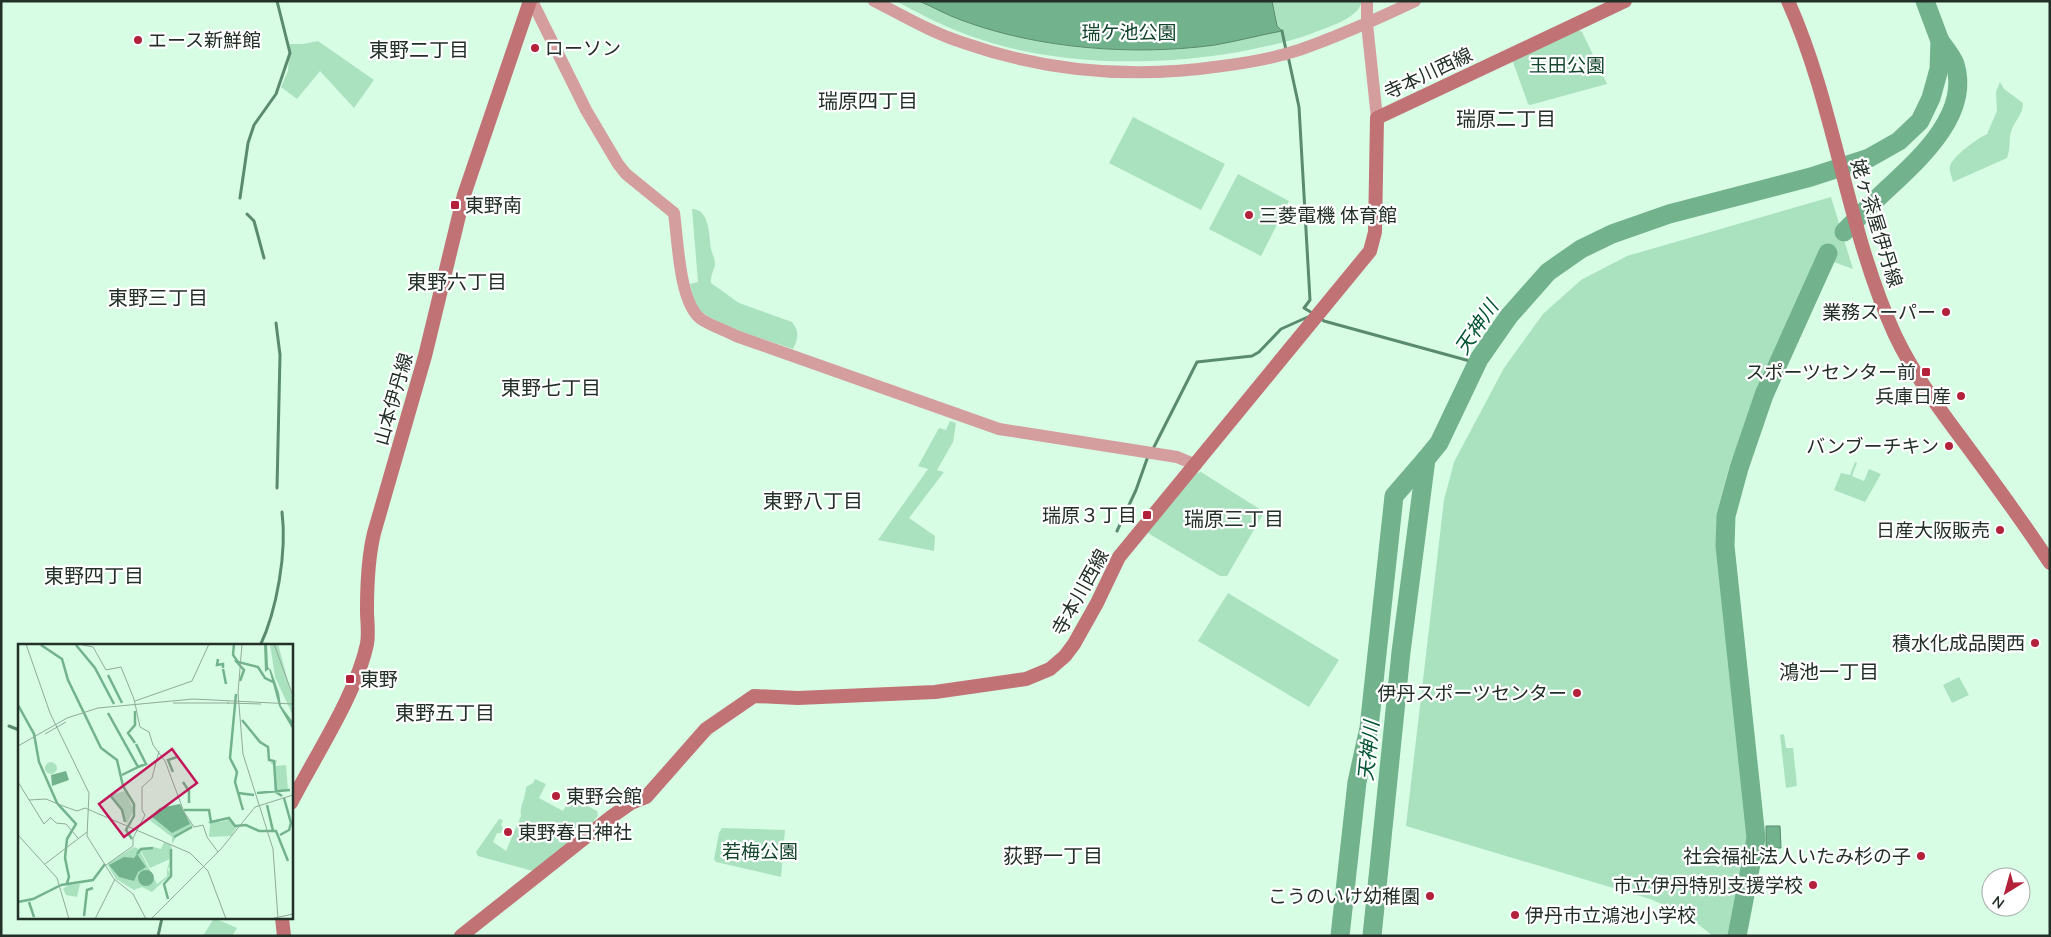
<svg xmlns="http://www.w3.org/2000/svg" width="2051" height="937" font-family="Mulish,'Noto Sans JP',sans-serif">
  <rect width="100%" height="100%" fill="#d8fde5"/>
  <g fill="#aae2bf">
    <path d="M 896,1 L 1362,1 L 1362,2 C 1357,19 1328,27 1313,33 C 1289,42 1264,47 1239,52 C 1150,67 1050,66 965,34 C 941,25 918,13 896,1 Z"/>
    <polygon points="1577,29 1582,32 1607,84 1530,105 1528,104 1513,62 1515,57"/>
    <polygon points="318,41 374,80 354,108 320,71 297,99 281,87 288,71 290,44 303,44"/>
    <path d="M 2000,82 L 2004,89 L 2023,103 C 2023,114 2016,119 2012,129 C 2008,139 2011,149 2007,158 L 1953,182 C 1952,177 1949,171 1950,166 C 1953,156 1978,138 1987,134 L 1997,111 L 1996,92 Z"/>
    <polygon points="1133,117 1225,164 1201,210 1109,163"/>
    <polygon points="1238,174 1289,201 1261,256 1209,229"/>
    <polygon points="1831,197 1853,269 1817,256 1764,372 1729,467 1717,513 1716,547 1748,838 1729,936 1713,936 1685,914 1650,899 1406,826 1444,500 1454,462 1504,368 1543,314 1581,280 1627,256"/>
    <path d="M 692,209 C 710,209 709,236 711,249 C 712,253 715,259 715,264 C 714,271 710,276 711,283 L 739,303 L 792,322 C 800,332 798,339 793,349 C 772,342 708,323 697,307 C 693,301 692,291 690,284 L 698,282 Z"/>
    <polygon points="950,421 956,423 953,442 937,470 944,472 909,518 935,536 934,551 878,540 928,469 918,466 939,428 946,430"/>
    <polygon points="1855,462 1857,463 1852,476 1864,481 1869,469 1881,474 1865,502 1834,490 1841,473 1850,475"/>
    <polygon points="1201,472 1261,510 1262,516 1227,576 1220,576 1148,533 1189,475"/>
    <polygon points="1228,593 1339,660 1309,707 1198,641"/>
    <polygon points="1959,677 1969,695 1952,703 1943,685"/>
    <polygon points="1784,734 1786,748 1793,748 1797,786 1786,788 1780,735"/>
    <path d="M 535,779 L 546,784 L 539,798 L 563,811 L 571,797 L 597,811 L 598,816 L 594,820 L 595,822 L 537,872 L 478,856 L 476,852 L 499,819 L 503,820 L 501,825 L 503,828 L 501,833 L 497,833 L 493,842 L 506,851 L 521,816 C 519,806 526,798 526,787 L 533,783 Z"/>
    <polygon points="722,828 785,830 781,877 716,862 714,859 719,833"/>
    <polygon points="214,918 237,928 232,936 203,936"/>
  </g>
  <g fill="#72b28c" stroke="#5a8b6e">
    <path d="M 919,1 L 1272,1 L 1277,26 L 1282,31 C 1260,35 1238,41 1215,45 C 1135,56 1038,49 961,20 C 947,15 933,7 919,1 Z"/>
    <polygon points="1766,826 1780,826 1781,848 1766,848"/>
  </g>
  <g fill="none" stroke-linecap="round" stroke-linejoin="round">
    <g stroke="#5a8b6e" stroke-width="3">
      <polyline points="1282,31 1286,50"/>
      <polyline points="1288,56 1299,107 1310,300 1304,308 1314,314"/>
      <polyline points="240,198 248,143 254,125 276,94 290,53 277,1"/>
      <polyline points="247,214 254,221 264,258"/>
      <polyline points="1319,317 1324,321 1477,363"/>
      <polyline points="276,323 280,355 277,488"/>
      <polyline points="1154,447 1197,362 1252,356 1259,352 1281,329 1310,316"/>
      <polyline points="1117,531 1136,490 1147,459"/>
      <path d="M 260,646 C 277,610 287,552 282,512"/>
      <polyline points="9,726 19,730"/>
      <polyline points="158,936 162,918"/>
    </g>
    <g stroke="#72b28c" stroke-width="19">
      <path d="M 1844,232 C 1858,218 1871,204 1885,191 C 1917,161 1971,115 1955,64 C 1952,56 1945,48 1940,41"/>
      <polyline points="1340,936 1357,782 1369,728 1394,496 1426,459"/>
      <polyline points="1372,936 1401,652 1426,459 1439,443 1479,359 1509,316 1548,272 1581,249 1612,234 1669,214 1811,177 1869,158 1899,141 1920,121 1931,98 1939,69 1940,41 1925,1"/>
      <polyline points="1737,936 1756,838 1725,546 1726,516 1739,468 1764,395 1828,253"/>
    </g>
    <g stroke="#d49d9e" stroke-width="12">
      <path d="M 532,1 L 586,110 L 618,164 L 626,174 L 674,213 C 678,240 679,303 701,319 C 711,326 725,330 736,336 L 999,429 L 1177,457 L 1196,465"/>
      <path d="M 874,1 C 904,16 932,33 964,43 C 1047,72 1134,79 1222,66 C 1248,63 1274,58 1299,50 C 1339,36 1377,19 1415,1"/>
      <polyline points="1367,1 1367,24 1377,118"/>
    </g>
    <g stroke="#c17275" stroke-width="14">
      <path d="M 1788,1 C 1836,108 1846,228 1895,335 C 1914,375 1940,410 1967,446 C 1995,484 2024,523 2050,563"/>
      <path d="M 291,803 C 315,756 356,695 367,644 C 369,633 367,621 367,610 C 367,584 368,558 374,533 L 425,356 L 464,195 L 530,1"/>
      <polyline points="282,918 284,936"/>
      <polyline points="461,936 611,817 631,803 646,797 706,729 754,696 798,698 935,692 1026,679 1050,669 1065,656 1074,644 1097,603 1119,557 1370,251 1375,232 1377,118 1625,1"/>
    </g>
  </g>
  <g fill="#b3213a" stroke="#fff" stroke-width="2">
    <circle cx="138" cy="40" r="5"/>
    <circle cx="535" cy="48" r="5"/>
    <rect x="450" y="200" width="10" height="10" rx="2.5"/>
    <circle cx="1249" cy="215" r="5"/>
    <circle cx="1946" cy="312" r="5"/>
    <rect x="1921" y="367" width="10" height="10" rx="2.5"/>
    <circle cx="1961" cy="396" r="5"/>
    <circle cx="1949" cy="446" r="5"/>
    <rect x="1142" y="510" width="10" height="10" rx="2.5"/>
    <circle cx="2000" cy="530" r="5"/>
    <circle cx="2035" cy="643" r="5"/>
    <rect x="345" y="674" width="10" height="10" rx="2.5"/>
    <circle cx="1577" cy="693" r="5"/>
    <circle cx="556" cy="796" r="5"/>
    <circle cx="508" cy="832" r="5"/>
    <circle cx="1921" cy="856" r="5"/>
    <circle cx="1813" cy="885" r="5"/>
    <circle cx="1430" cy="896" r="5"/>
    <circle cx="1515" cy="915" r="5"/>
  </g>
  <g text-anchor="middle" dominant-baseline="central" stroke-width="4.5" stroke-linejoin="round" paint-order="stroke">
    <g font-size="19" fill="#14462c" stroke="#fff">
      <text x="1129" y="32">瑞ケ池公園</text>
      <text x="1567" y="65">玉田公園</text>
      <text x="760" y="851">若梅公園</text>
    </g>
    <g font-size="19" fill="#223028" stroke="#fff" text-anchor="end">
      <text x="148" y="40" text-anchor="start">エース新鮮館</text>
      <text x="545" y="48" text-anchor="start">ローソン</text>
      <text x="465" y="205" text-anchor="start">東野南</text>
      <text x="1259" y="215" text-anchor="start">三菱電機 体育館</text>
      <text x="1936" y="312">業務スーパー</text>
      <text x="1916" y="372">スポーツセンター前</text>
      <text x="1951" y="396">兵庫日産</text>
      <text x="1939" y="446">バンブーチキン</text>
      <text x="1137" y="515">瑞原３丁目</text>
      <text x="1990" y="530">日産大阪販売</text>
      <text x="2025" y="643">積水化成品関西</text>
      <text x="360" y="679" text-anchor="start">東野</text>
      <text x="1567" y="693">伊丹スポーツセンター</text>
      <text x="566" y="796" text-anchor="start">東野会館</text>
      <text x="518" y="832" text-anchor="start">東野春日神社</text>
      <text x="1911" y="856">社会福祉法人いたみ杉の子</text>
      <text x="1803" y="885">市立伊丹特別支援学校</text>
      <text x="1420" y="896">こうのいけ幼稚園</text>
      <text x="1525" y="915" text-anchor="start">伊丹市立鴻池小学校</text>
    </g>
    <g font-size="19" fill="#223028" stroke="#fff">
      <text transform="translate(1428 73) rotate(-25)">寺本川西線</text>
      <text transform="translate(1877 223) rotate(73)">姥ヶ茶屋伊丹線</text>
      <text transform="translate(393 399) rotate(-74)">山本伊丹線</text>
      <text transform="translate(1080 592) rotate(-61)">寺本川西線</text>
    </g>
    <g font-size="20" fill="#223028" stroke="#fff">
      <text x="419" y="49">東野二丁目</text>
      <text x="868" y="100">瑞原四丁目</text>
      <text x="1506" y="118">瑞原二丁目</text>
      <text x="457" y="281">東野六丁目</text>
      <text x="158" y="297">東野三丁目</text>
      <text x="551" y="387">東野七丁目</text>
      <text x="813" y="500">東野八丁目</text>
      <text x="1234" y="518">瑞原三丁目</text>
      <text x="94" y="575">東野四丁目</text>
      <text x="1829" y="671">鴻池一丁目</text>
      <text x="445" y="712">東野五丁目</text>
      <text x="1053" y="855">荻野一丁目</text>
    </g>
    <g font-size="20" font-style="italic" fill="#025532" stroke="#fff">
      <text transform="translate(1476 327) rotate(-56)">天神川</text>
      <text transform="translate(1368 751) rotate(-84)">天神川</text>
    </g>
  </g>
  <g transform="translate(18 644)">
    <rect width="275" height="275" fill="#d8fde5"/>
    <path d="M 252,0 L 260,0 L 275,56 L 275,72 L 257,33 ZM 259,116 L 257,122 L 268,121 L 270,146 L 258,147 L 257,122 L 252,119 ZM27 124a6 6 0 1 1 12 0a6 6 0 1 1-12 0ZM 107,147 L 116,166 L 109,180 L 104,166 L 92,151 ZM 162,160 L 175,183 L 160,190 L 154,200 L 154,193 L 130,175 L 142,164 ZM 201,175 L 202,178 L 213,175 L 219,183 L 213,192 L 191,193 L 192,180 L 189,178 ZM 146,198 L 153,201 L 154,205 L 153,221 L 150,225 L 152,231 L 134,248 L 124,243 L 116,246 L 98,235 L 89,220 L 116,203 L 121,205 L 139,240 L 149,232 L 149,226 L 152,215 L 132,224 L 122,205 L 136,203 L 143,205 ZM 62,240 L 59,253 L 48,251 L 45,245 L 50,241 Z" fill="#aae2bf"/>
    <path d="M 246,0 L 249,0 L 250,23 L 253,26 L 261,49 L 263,62 L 275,78 L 275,86 L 261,62 L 251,25 L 247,28 ZM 48,127 L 51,136 L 34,142 L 33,131 ZM 162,160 L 172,180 L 154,189 L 133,172 L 142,164 ZM 119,210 L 128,223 L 120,228 L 116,237 L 101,233 L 91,221 L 106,213 L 116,214 ZM120 234a8 8 0 1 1 16 0a8 8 0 1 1-16 0Z" fill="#72b28c"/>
    <path fill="none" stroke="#72b28c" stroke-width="2.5" d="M 216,0 L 215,11 L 220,18 L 240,23 L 247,34 L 257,39M 23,1 L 44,15 L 50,36 L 83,104 L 99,116 L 105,142 L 116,160 L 116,172 L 108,186 L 114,195M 58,1 L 77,24 L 96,60M 200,15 L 199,21 L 205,20 L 205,24M 217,16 L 226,26 L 222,37M 205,25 L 208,40M 90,31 L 104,59M 218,50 L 212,114 L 219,128 L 217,138 L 225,166M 0,61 L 16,90 L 21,118 L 39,159 L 58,180 L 49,195 L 47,214 L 51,233 L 49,239M 117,67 L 117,81 L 110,89 L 117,99M 90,69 L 120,123 L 104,131M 224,76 L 242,98 L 250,103 L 251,116 L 256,117 L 258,148 L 264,152M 118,100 L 128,120 L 120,123M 155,128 L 150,116 L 159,113M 165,138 L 171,147 L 171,159M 220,149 L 236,151M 239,149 L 272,146M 92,151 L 104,166 L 107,178M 249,161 L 255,187M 166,166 L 182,166M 182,166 L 191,166 L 193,178 L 211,174 L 217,182 L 228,181 L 241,187 L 258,187 L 270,217M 262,191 L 271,186 L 273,179 L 266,154M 156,193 L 174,183M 119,210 L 123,205 L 135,204M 43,241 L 75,236 L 87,220M 150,255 L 146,240 L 153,232 L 153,205M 0,258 L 15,255 L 43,241M 11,258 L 16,273M 66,272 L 69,246 L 75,244"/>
    <path fill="none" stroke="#8fab99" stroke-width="1" d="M 8,0 L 32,69 L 71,149 L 69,192 L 96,235 L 115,250 L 128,275M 25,0 L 50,0M 60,0 L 75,3 L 88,26 L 103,23 L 116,55 L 122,83 L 131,88 L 135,101 L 147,117 L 166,168 L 176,183 L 185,181 L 189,193 L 200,208M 224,0 L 220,49 L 225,110 L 255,205 L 260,275M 256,0 L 275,52M 117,57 L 174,37 L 191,0M 155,59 L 211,59M 209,59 L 243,60M 27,90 L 48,78M 0,102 L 49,74 L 80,64 L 175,55 L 275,60M 0,138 L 26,180 L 33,173M 11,156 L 28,155 L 45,162M 45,162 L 59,167 L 67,164 L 172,209 L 190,227 L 208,275M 32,173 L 38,179 L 48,180 L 60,194M 0,191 L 39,234 L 51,275M 27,220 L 69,188M 88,221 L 115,202 L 115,194 L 127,171 L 124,166 L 124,143 L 134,134 L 141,107M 77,275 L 97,235M 133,275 L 203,205 L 237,163 L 275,151M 252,275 L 275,270"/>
    <path fill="#c2185b" fill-opacity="0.15" stroke="#c2185b" stroke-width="2.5" d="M 154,105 L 179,139 L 106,193 L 81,160 Z"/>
    <rect width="275" height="275" fill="none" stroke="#223028" stroke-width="2.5"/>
  </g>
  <rect width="2051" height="937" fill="none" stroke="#223028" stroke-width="5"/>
  <g transform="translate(2006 892) rotate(217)"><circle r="24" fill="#ffffff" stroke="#a7aca9"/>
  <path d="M0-4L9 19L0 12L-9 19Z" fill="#b3213a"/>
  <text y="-8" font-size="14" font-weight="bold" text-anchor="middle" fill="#223028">N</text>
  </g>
</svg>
